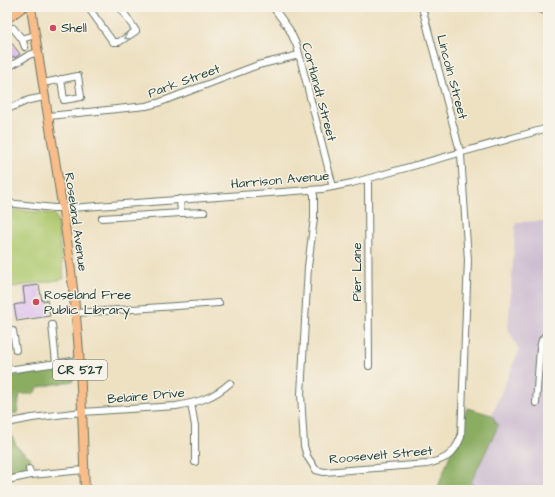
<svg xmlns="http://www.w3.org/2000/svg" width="555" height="497" font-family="'Architects Daughter',sans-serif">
  <rect width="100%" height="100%" fill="#f7f3e8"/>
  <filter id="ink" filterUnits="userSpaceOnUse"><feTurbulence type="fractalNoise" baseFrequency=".025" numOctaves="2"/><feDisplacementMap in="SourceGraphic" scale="8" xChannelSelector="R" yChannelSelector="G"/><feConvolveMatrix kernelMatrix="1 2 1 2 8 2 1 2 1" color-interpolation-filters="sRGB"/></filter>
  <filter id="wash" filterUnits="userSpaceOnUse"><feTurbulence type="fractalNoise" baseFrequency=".012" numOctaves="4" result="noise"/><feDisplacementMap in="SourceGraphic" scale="16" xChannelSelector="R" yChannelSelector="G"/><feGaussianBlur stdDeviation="0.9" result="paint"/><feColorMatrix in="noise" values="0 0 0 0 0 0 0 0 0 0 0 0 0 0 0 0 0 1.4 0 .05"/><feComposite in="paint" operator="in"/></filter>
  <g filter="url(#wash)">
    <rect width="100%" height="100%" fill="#eee1c2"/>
    <polygon fill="#cebed1" points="548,221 548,490 476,490 471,482 498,426 492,415 519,350 508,329 516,222"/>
    <g fill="#afc96f" stroke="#678352">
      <polygon points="7,209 54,214 57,219 64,279 7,288"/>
      <polygon points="7,319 13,366 7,367"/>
    </g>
    <g fill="#8bad62" stroke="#55754b">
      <polygon points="63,368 74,368 73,381 39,387 33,394 20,394 17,413 7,415 7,427 18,448 31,458 20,474 7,476 7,377"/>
      <polygon points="467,408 492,415 498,426 471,482 476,490 437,490"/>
    </g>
    <g id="blocks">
      <g fill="#d5b1f2">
        <polygon points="7,37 20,54 15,58 14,56 7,62"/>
        <polygon points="39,285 42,301 47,300 50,316 17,321 14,305 25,303 23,287"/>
      </g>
    </g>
  </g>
  <g filter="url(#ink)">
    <use href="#blocks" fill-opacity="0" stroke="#677666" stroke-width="1"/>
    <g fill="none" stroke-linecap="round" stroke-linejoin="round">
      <g stroke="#677666" stroke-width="8">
        <g id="minor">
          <polyline points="88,7 113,42 119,42 136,31 120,7"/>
          <polyline points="273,7 289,29 297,46 333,187"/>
          <polyline points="535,7 545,11 548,11"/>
          <polyline points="13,28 22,39 35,35"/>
          <polyline points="22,39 25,47"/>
          <polyline points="12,65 29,55 38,52"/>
          <polyline points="43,83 78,76 81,97 64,100 61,79"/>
          <polyline points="7,108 10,108 29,100 45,97"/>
          <polyline points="49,116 146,106 158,103 258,65 299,55"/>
          <polyline points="368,179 369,366"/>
          <path d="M 312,190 L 314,195 L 314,218 L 308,267 L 301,394 L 304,446 L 307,456 L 316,470 L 324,472 L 427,464 C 446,459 453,456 461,437 L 468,260 L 461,155 L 422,7"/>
          <polyline points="7,203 54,208 71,208 322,189 352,183 548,128"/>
          <polyline points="181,213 204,212"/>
          <polyline points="102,218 181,213 180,199"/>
          <polyline points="76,313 219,303"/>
          <polyline points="52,325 56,363"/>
          <polyline points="13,331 16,350"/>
          <polyline points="7,370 80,360"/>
          <polyline points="191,403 195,426 195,462"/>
          <polyline points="536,403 540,348 542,340 548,332"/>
          <path d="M 7,423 L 32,418 L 82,412 L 176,406 C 199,402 213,398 230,383"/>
          <polyline points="29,469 31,475 84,470"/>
          <polyline points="7,480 31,475"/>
        </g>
      </g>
      <g stroke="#677666" stroke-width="10">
        <g id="major">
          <path d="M 31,7 C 47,118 69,228 78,339 C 82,389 83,440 85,490"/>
          <polyline points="7,19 23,7"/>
        </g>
      </g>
      <use href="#minor" stroke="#fff" stroke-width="6"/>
      <use href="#major" stroke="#f8bd89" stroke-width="8"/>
    </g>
    <defs><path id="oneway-chevron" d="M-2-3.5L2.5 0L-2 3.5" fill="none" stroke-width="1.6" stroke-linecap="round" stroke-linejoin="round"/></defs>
    <use stroke="#8f9e9a" href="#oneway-chevron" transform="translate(127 37) rotate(146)"/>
  </g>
  <g fill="#d1495b" stroke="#f7f3e8" stroke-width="1.5">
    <circle cx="53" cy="28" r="4"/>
    <circle cx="36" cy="302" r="4"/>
  </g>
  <g text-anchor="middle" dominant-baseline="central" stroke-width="3" stroke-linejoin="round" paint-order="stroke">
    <rect fill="#f7f3e8" stroke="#60746a" stroke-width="1" x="53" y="360" width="54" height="20" rx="3"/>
    <g font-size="12" font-weight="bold" fill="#1f3d34">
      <text x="80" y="370">CR 527</text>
    </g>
    <g font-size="13" fill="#1f3d34" stroke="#f7f3e8" text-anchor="start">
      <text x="61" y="28">Shell</text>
      <text x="44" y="295">Roseland Free<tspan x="44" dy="15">Public Library</tspan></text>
    </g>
    <g font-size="13" fill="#1f3d34" stroke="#f7f3e8">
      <text transform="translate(452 77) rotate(75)">Lincoln Street</text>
      <text transform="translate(184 81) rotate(-20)">Park Street</text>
      <text transform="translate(319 92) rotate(75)">Cortlandt Street</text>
      <text transform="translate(280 180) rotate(-5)">Harrison Avenue</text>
      <text transform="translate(76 222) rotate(82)">Roseland Avenue</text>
      <text transform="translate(357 272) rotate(-90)">Pier Lane</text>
      <text transform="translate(146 396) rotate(-5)">Belaire Drive</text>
      <text transform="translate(381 455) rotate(-5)">Roosevelt Street</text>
    </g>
  </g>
  <rect width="555" height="497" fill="none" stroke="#f7f3e8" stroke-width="24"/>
</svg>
